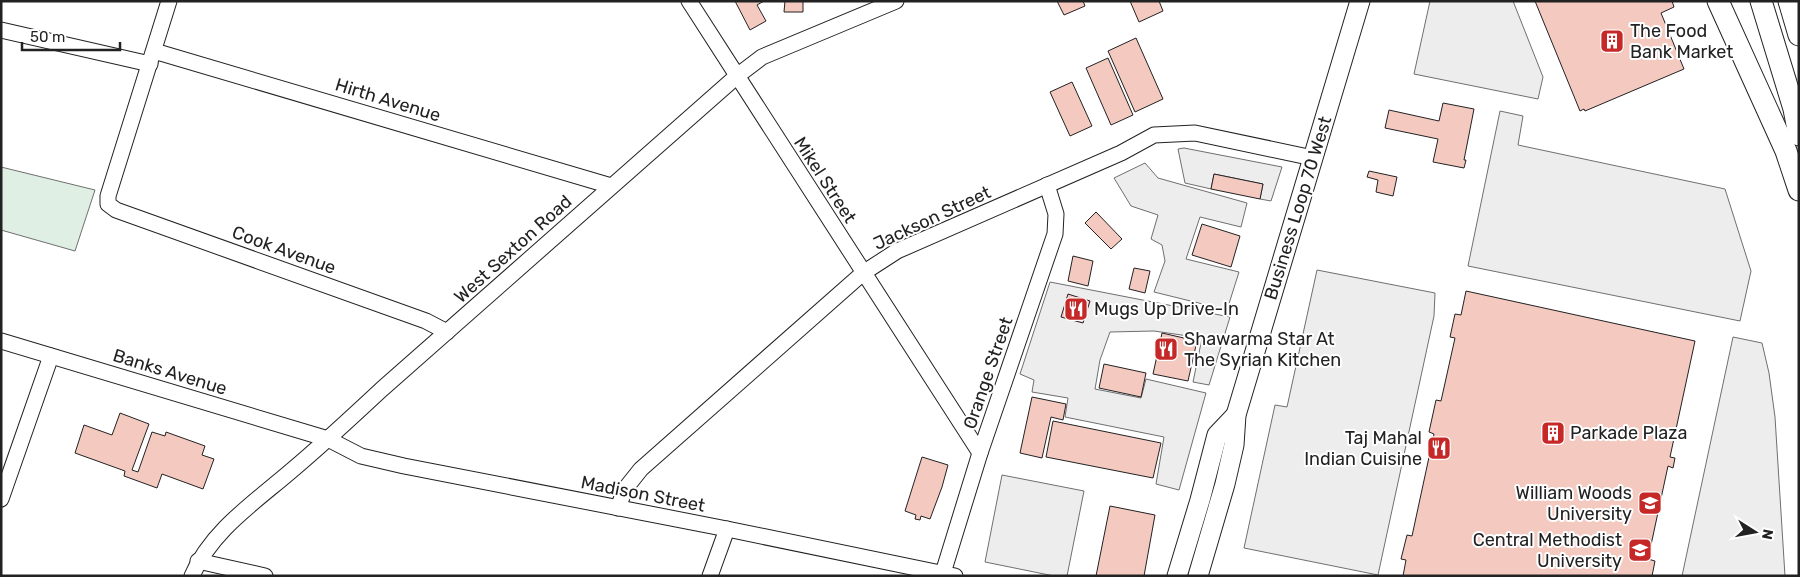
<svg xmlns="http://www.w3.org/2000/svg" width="1800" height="577" font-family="Rubik,sans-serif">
  <rect width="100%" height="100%" fill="#fff"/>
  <polygon fill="#e0efe3" stroke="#6f6f6f" points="1,167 95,190 75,251 1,230"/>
  <g fill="#ededed" stroke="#6f6f6f">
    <polygon points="1430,1 1513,1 1543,77 1538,99 1414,74"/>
    <polygon points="1500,111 1523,116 1518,145 1725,189 1751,271 1740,321 1468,266"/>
    <polygon points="1184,148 1282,167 1271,201 1260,199 1263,184 1214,174 1211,189 1185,183 1178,149"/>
    <polygon points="1145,163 1158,178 1247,203 1241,227 1200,217 1186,259 1239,272 1227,310 1154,292 1165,261 1162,245 1151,239 1158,215 1131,206 1114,178"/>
    <polygon points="1317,270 1435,293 1434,316 1378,575 1244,548 1275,405 1287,407"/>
    <polygon points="1050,282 1230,317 1209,385 1193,382 1202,338 1154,331 1110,332 1100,360 1095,389 1141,398 1146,379 1206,393 1179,490 1156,484 1164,437 1065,417 1068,398 1032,392 1034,380 1020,374"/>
    <polygon points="1733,337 1762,343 1769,373 1775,417 1785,576 1682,576"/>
    <polygon points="1002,475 1084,491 1067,576 1054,576 985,562"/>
  </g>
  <g fill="#f3c9c0" stroke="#222">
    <polygon points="735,1 764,1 757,5 766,21 750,30"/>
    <polygon points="785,1 803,1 803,12 784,12"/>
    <polygon points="1057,1 1083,1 1085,6 1064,15"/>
    <polygon points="1130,1 1159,1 1163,11 1139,22"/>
    <polygon points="1535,1 1672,1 1674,7 1661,13 1684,69 1585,111 1584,109 1580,111"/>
    <polygon points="1136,38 1163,99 1135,112 1108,51"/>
    <polygon points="1108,58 1133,115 1111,125 1086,68"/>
    <polygon points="1072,82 1092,126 1070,136 1050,92"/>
    <polygon points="1443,103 1474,109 1464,160 1466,160 1464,168 1433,162 1438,139 1385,128 1389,110 1439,121"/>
    <polygon points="1369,171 1397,177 1393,196 1376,192 1378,180 1367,177"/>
    <polygon points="1214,174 1263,184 1260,199 1211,189"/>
    <polygon points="1096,212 1122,239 1111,249 1085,223"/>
    <polygon points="1202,224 1240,236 1231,267 1192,255"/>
    <polygon points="1073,256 1093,261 1088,286 1068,281"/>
    <polygon points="1134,268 1150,271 1145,293 1129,289"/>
    <polygon points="1466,291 1695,341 1670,457 1675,458 1673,468 1668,466 1648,559 1655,561 1652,576 1403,576 1406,560 1401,559 1407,535 1412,536 1434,434 1429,432 1436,400 1441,401 1455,338 1450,337 1455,314 1461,315"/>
    <polygon points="1068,294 1090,301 1083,323 1061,317"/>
    <polygon points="1162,333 1197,341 1188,381 1153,374"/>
    <polygon points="1104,364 1146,373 1141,397 1099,388"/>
    <polygon points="1032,397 1066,404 1063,420 1051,417 1042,458 1020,453"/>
    <polygon points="120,413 149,424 132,470 138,472 152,432 165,436 166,432 205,446 202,455 214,459 203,489 162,474 157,488 124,476 125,471 75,453 84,425 112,435"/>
    <polygon points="1053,421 1161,443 1153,478 1046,457"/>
    <polygon points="922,457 948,465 942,487 930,519 921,516 920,520 915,519 916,515 905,511"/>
    <polygon points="1110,506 1155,515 1144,576 1096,576"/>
  </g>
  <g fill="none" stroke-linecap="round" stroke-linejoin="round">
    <g stroke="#222" stroke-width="17">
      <g id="minor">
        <polyline points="169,1 108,196 108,204 116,210 426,321 447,332"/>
        <polyline points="689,1 980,453"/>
        <polyline points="1,30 150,64"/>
        <polyline points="154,51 611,186"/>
        <polyline points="1,341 328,439 361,456 404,466 727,529 955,576"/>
        <polyline points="1,499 51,356"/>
        <polyline points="618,508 625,489 641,469 863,273 897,251 1121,153 1154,135 1195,133 1313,158"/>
        <polyline points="198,561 265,576"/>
        <polyline points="943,573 980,453 1055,234 1056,214 1047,185"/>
        <path d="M 192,576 C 211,531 255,502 291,471 C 322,445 352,417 382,389 L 737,76 L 762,57 L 896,1"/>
        <polyline points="710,576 727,529"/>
      </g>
    </g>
    <g stroke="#222" stroke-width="21">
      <g id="major">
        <polyline points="1177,576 1200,500 1217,435 1236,415"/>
        <polyline points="1198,576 1225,484 1234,445 1236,415 1360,1"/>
      </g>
    </g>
    <g stroke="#222" stroke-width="23">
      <g id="highway">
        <polyline points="1718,1 1786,151 1799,190"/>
        <polyline points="1761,1 1794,109 1799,135"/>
        <polyline points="1789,1 1799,35"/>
      </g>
    </g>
    <use href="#minor" stroke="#fff" stroke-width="15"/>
    <use href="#major" stroke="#fff" stroke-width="19"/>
    <use href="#highway" stroke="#fff" stroke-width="21"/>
  </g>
  <defs>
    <g id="building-square" transform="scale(1.25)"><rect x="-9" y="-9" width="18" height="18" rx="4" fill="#c62828" stroke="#fff"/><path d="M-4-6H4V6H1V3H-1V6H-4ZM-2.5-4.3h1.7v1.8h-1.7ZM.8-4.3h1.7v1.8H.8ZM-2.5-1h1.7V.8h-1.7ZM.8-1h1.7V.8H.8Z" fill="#fff"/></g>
    <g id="restaurant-square" transform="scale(1.25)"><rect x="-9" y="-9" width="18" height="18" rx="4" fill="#c62828" stroke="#fff"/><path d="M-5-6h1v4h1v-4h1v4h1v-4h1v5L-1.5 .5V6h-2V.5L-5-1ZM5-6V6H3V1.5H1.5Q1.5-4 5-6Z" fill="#fff"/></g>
    <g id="university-square" transform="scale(1.25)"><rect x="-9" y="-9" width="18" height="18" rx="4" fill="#c62828" stroke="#fff"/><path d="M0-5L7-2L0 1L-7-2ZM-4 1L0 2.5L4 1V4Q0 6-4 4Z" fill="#fff"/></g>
  </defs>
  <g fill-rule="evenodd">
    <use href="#building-square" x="1612" y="41"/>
    <use href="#restaurant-square" x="1076" y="309"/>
    <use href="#restaurant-square" x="1166" y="349"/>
    <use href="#building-square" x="1553" y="433"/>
    <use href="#restaurant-square" x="1439" y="448"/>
    <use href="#university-square" x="1650" y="503"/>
    <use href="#university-square" x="1640" y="550"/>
  </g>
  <g text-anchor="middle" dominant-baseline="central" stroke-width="4" stroke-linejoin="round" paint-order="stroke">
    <g font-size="18" fill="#222" stroke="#fff" text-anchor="start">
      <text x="1630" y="31">The Food<tspan x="1630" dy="21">Bank Market</tspan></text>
      <text x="1094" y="309">Mugs Up Drive-In</text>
      <text x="1184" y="339">Shawarma Star At<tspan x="1184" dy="21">The Syrian Kitchen</tspan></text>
      <text x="1570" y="433">Parkade Plaza</text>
      <text x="1422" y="438" text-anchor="end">Taj Mahal<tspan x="1422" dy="21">Indian Cuisine</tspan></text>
      <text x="1632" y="493" text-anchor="end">William Woods<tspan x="1632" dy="21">University</tspan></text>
      <text x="1622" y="540" text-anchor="end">Central Methodist<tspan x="1622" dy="21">University</tspan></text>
    </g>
    <g font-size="18" fill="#222" stroke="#fff">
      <text transform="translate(388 100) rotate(17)">Hirth Avenue</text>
      <text transform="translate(825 180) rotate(57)">Mikel Street</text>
      <text transform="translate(1298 208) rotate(-73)">Business Loop 70 West</text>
      <text transform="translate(932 218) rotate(-25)">Jackson Street</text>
      <text transform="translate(513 249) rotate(-42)">West Sexton Road</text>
      <text transform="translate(284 250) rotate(20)">Cook Avenue</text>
      <text transform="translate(170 372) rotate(17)">Banks Avenue</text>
      <text transform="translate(988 373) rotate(-71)">Orange Street</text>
      <text transform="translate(643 494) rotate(11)">Madison Street</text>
    </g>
  </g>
  <rect width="1800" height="577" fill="none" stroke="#222222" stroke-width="5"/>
  <g transform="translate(1755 532) rotate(101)" stroke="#ffffff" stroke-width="4" paint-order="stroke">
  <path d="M0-4L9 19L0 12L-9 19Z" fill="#222222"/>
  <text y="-8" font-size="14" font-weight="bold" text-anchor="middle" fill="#222222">N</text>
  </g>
  <path d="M22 42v8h98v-8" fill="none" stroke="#222222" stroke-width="2.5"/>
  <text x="30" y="42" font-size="15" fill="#222222" stroke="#ffffff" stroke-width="4" paint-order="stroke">50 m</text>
</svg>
